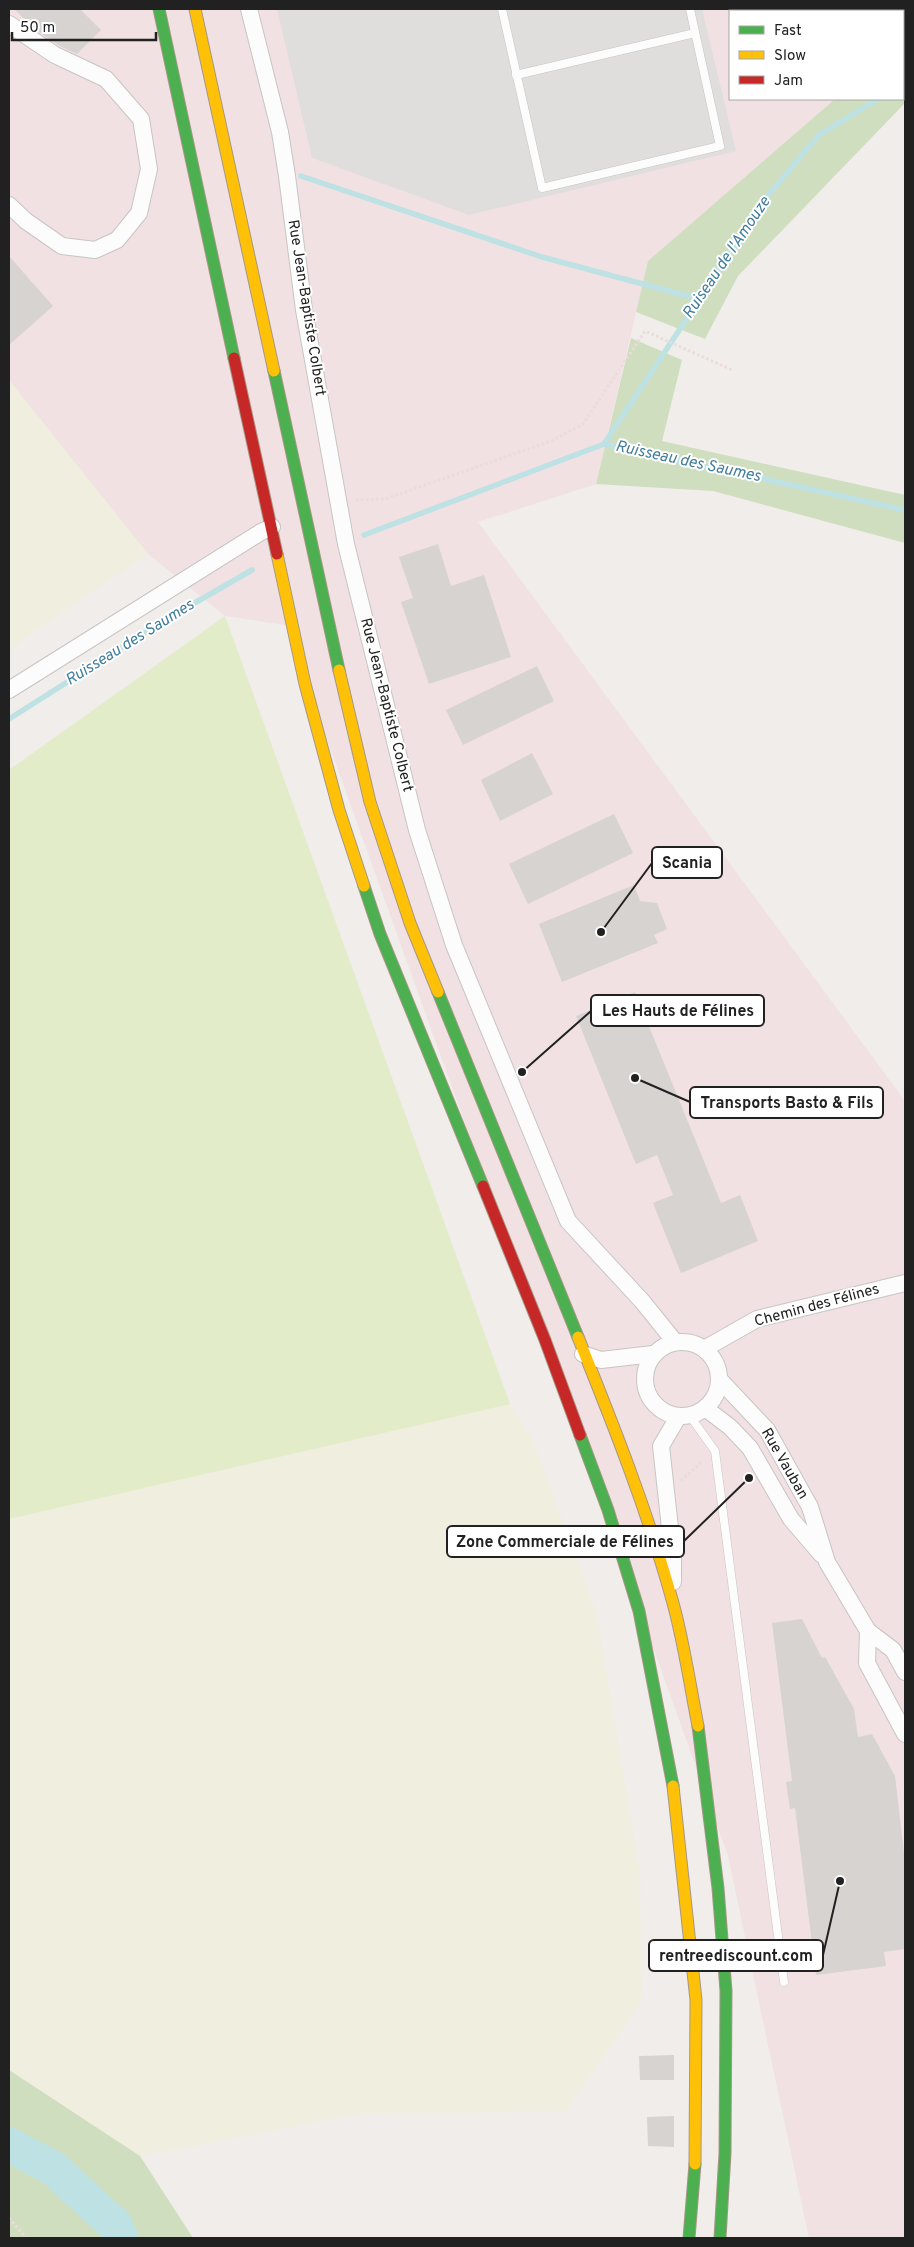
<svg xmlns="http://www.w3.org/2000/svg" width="914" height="2247" font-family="Overpass,sans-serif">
  <rect width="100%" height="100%" fill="#f0edea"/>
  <polygon fill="#f1e1e2" points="9,9 887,9 887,11 730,11 730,99 835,99 648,261 596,484 478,522 905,1101 905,2238 809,2238 728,1856 286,625 225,616 148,554 9,380"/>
  <g fill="#f0eede">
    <polygon points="9,380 148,554 9,648"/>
    <polygon points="510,1404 533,1440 597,1615 640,1872 641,2002 565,2112 362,2113 140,2156 9,2070 9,1519"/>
  </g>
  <polygon fill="#e2ecc9" points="225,616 510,1404 9,1519 9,770"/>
  <g fill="#cfdebf">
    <polygon points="887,9 905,9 905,103 738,276 705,339 636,312 648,261 835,99 903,99 903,11 887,11"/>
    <polygon points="631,338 682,360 662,441 905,495 905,543 713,491 596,484"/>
    <polygon points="9,2070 140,2156 193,2238 9,2238"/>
  </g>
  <polygon fill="#e0dedd" points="277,9 702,9 736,151 469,215 312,158"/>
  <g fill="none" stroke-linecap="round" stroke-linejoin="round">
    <g stroke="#bee1e3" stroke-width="5.5">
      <polyline points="903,80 905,77"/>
      <polyline points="301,176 542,257 699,299"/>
      <polyline points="604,444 769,194 819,135 878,99"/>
      <polyline points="364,535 604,444 905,510"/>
      <polyline points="9,719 165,620 252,570"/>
    </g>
    <polyline stroke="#bee1e3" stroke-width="35" points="9,2145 53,2168 115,2225 121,2238"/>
  </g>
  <g fill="#d7d3d1">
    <polygon points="14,9 80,9 101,30 77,54 60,46 36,30"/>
    <polygon points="9,256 53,306 9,345"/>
    <polygon points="438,544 451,586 484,575 511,657 429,684 401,602 413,598 399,557"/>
    <polygon points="537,666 554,701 463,745 446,710"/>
    <polygon points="532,753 553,794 500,821 481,780"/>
    <polygon points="614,814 633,853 528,904 509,864"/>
    <polygon points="634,885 640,901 657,903 667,929 654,935 658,943 562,982 539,924"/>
    <polygon points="635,992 721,1203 740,1195 758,1241 681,1273 653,1203 673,1195 657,1155 636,1164 576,1016"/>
    <polygon points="802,1619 822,1658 825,1657 854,1709 858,1737 872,1734 895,1776 905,1861 905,1949 884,1952 886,1966 816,1975 795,1808 790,1809 786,1782 792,1781 772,1623"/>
    <polygon points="674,2055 674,2080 640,2080 639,2056"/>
    <polygon points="674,2116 674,2147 648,2146 647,2117"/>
  </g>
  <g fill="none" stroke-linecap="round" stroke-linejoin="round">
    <g stroke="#c7c5c4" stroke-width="9">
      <g id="lane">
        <polyline points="502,9 542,188 720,146 690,9"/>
        <polyline points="516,75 695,33"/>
        <polyline points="690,1416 715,1451 784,1982"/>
      </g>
    </g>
    <g stroke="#c7c5c4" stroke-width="18">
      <g id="street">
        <polyline points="249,9 280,132 287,176 304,310 346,544 417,830 454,945 568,1221 642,1301 675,1342"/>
        <polyline points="9,24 55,55 106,79 141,119 149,169 139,213 117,240 95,250 62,246 26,221 9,205"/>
        <polyline points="9,690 261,532 272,527"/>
        <circle cx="682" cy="1379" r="37"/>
        <polyline points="704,1349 757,1319 905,1283"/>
        <polyline points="583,1354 601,1360 653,1354"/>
        <polyline points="719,1379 767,1430 810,1507 827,1562 868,1631 893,1650 905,1672"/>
        <polyline points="705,1408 730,1427 750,1448 791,1519 821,1554"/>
        <polyline points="673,1582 673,1555 661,1446 678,1417"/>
        <polyline points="868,1631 867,1663 905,1734"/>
      </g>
    </g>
    <g stroke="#a79786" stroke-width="13">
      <g id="fast">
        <polyline points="159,9 234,358"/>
        <polyline points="274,371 339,670"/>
        <polyline points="364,886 380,934 483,1186"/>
        <polyline points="438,992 578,1337"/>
        <polyline points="580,1435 608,1510 639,1611 673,1786"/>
        <polyline points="698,1726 718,1888 726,1991 725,2153 720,2238"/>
        <polyline points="689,2238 695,2164"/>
      </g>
    </g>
    <g stroke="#a79786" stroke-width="13">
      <g id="slow">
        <polyline points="195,9 274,371"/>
        <polyline points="277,554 305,684 339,810 364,886"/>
        <polyline points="339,670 370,802 410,923 438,992"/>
        <path d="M 578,1337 C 613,1424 648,1512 673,1603 C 684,1643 690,1685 698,1726"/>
        <polyline points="673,1786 696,2000 695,2164"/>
      </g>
    </g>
    <g stroke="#a79786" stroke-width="13">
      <g id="jam">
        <polyline points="234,358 277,554"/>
        <polyline points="483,1186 545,1340 580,1435"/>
      </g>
    </g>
    <g stroke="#ecdbdc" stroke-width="3" stroke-dasharray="2.5 2.5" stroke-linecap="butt">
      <polyline points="356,500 385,499 551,441 583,424 645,331 732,370"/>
      <polyline points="681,1481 703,1461"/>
      <polyline points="9,2218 26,2238"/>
    </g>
    <use href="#lane" stroke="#fdfcfc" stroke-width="8"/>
    <use href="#street" stroke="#fdfcfc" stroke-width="16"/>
    <use href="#fast" stroke="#4caf50" stroke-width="11"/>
    <use href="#slow" stroke="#ffc107" stroke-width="11"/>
    <use href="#jam" stroke="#c62828" stroke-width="11"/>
  </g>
  <g text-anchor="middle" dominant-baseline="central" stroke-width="4" stroke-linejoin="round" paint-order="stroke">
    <g font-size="15" fill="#212121" stroke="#fff">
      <text transform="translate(306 308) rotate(81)">Rue Jean-Baptiste Colbert</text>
      <text transform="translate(386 705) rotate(76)">Rue Jean-Baptiste Colbert</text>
      <text transform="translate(817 1306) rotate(-15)">Chemin des Félines</text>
      <text transform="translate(784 1464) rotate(60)">Rue Vauban</text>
    </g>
    <g font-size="16" font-style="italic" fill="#417d9c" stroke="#fff">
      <text transform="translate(727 258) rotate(-56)">Ruiseau de l'Amouze</text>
      <text transform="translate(688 462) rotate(12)">Ruisseau des Saumes</text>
      <text transform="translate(130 643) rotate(-32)">Ruisseau des Saumes</text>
    </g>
  </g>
  <path fill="none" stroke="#212121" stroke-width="2" d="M601 932L652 863M522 1072L591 1011M635 1078L690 1102M749 1478L684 1541M840 1881L823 1955"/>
  <g fill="#212121" stroke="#fff" stroke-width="2">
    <circle cx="601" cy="932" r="5"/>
    <circle cx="522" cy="1072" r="5"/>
    <circle cx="635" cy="1078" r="5"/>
    <circle cx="749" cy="1478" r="5"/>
    <circle cx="840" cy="1881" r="5"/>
  </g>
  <g fill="#fff" stroke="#212121" stroke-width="2">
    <rect x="652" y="847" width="70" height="31" rx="5"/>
    <rect x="591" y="995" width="173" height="31" rx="5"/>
    <rect x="690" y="1087" width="193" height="31" rx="5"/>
    <rect x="447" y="1526" width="237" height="31" rx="5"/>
    <rect x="649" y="1940" width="174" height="31" rx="5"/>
  </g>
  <g font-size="16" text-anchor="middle" font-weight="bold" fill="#212121">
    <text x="687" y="868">Scania</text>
    <text x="678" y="1016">Les Hauts de Félines</text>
    <text x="787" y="1108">Transports Basto &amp; Fils</text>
    <text x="565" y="1547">Zone Commerciale de Félines</text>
    <text x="736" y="1961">rentreediscount.com</text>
  </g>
  <rect width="914" height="2247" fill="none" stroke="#212121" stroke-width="20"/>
  <rect x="729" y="10" width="175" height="90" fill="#ffffff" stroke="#a6a6a6"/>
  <rect x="739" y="26" width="25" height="8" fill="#4caf50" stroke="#a6a6a6"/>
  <text x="774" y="35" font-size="15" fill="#212121">Fast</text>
  <rect x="739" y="51" width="25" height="8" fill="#ffc107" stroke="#a6a6a6"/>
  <text x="774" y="60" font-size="15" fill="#212121">Slow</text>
  <rect x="739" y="76" width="25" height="8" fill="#c62828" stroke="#a6a6a6"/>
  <text x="774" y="85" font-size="15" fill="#212121">Jam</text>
  <path d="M12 32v8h144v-8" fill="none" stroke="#212121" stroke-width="2.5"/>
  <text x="20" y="32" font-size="15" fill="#212121" stroke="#ffffff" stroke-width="4" paint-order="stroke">50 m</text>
</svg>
